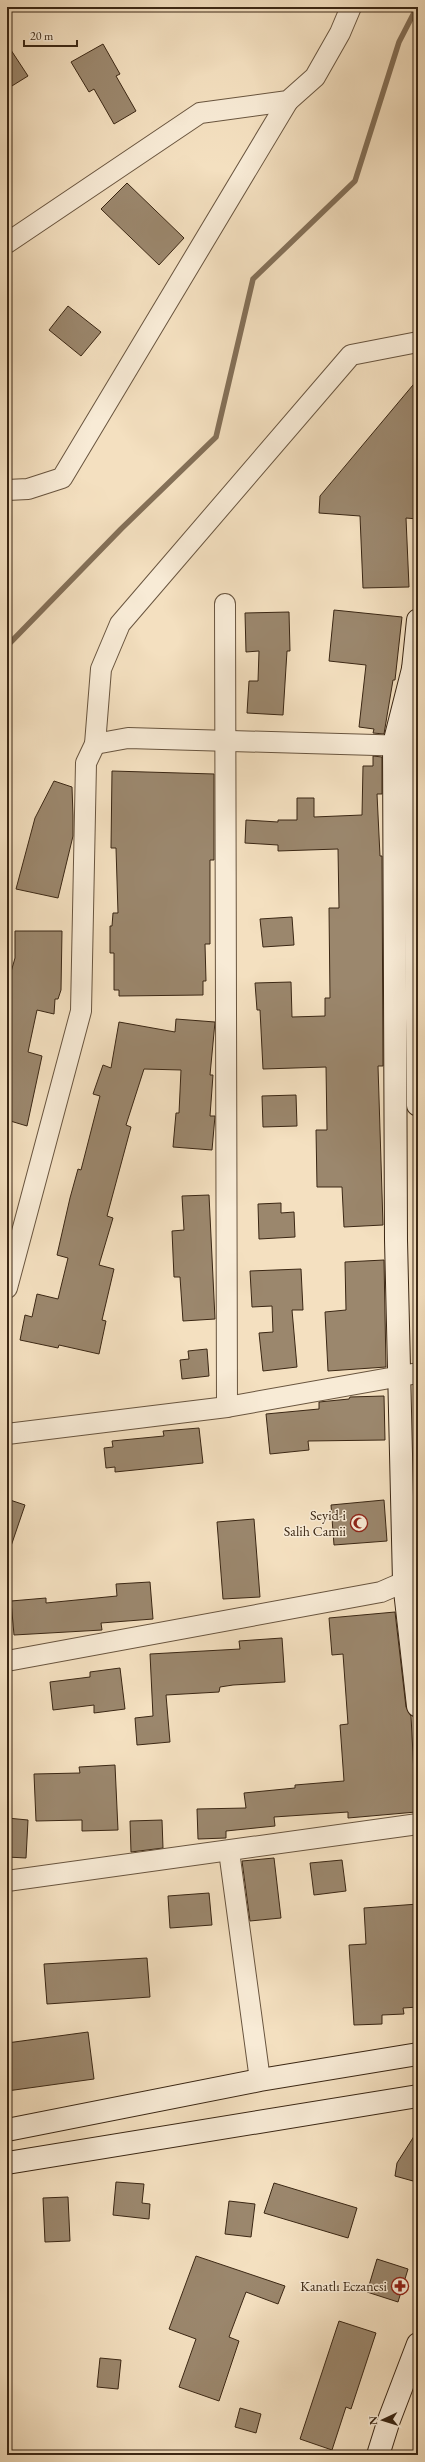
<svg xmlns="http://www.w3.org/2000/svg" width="425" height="2462" font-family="'EB Garamond',serif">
  <rect width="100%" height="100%" fill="#f4e0c0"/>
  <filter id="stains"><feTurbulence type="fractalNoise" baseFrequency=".005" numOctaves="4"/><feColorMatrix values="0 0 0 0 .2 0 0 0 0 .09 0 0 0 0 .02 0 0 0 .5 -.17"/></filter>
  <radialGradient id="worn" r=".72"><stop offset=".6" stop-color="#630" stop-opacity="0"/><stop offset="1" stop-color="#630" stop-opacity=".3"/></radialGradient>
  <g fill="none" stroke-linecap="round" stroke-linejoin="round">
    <polyline stroke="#847058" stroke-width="5.5" points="7,646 121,529 216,437 253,279 355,181 399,42 417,7"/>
  </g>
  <g fill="#9b876d" stroke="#3b2714">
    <polygon points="7,44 28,76 7,89"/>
    <polygon points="103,44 120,74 116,76 136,111 114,124 94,89 89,92 71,62"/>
    <polygon points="127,183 184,238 159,265 101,209"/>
    <polygon points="68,306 101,332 81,356 49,330"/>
    <polygon points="418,379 418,519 406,518 409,587 363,588 360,516 319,513 320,496"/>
    <polygon points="334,610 402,617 395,680 393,680 384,734 373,733 374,729 359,727 366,665 329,661"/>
    <polygon points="289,612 290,651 287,651 283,715 247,713 249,681 258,681 259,651 246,652 245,613"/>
    <polygon points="373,756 382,757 382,794 377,794 380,856 382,856 383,1066 378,1066 383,1225 344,1227 342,1187 317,1187 316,1130 327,1130 326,1067 263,1069 260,1010 257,1010 255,983 291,982 292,1017 325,1016 325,998 330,998 329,908 339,908 338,849 278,851 278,845 245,843 246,820 278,822 278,820 297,820 297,798 314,798 314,817 362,815 363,766 373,766"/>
    <polygon points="112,771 214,774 214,860 210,860 210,944 205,944 206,981 203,981 203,995 119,996 119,990 114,990 114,953 110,953 110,926 112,926 113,913 118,913 116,848 111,848"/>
    <polygon points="54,781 72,787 73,816 73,836 58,898 16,889 35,818"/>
    <polygon points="292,917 294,945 263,947 260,919"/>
    <polygon points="15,931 62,931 61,990 58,999 55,999 54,1014 37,1010 28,1052 42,1056 27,1126 7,1120 7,986 15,958"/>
    <polygon points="176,1019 215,1022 210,1075 213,1075 210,1116 215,1116 212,1150 173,1147 176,1113 179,1113 181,1070 144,1069 126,1125 131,1127 107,1216 113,1218 99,1265 114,1269 102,1320 106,1321 99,1354 59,1345 58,1348 20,1340 25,1315 32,1317 37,1294 58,1299 68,1258 57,1255 70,1198 78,1169 81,1170 100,1096 93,1094 103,1065 111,1068 119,1022 175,1032"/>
    <polygon points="296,1095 297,1126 263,1127 262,1096"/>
    <polygon points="209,1195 215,1319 183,1321 180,1277 174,1277 172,1231 184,1230 182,1196"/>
    <polygon points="281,1203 281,1213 294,1212 295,1237 259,1239 258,1204"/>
    <polygon points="384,1260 386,1367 328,1371 325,1312 346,1310 345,1262"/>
    <polygon points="301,1269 303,1310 292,1310 297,1367 263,1371 259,1333 273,1332 272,1306 252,1307 250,1271"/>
    <polygon points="207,1349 209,1376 182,1379 180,1360 189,1359 188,1351"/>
    <polygon points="384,1396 385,1440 308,1441 309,1450 270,1454 266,1414 319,1409 319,1402 349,1399 350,1397"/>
    <polygon points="199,1428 203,1463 115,1472 115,1467 106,1468 104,1448 113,1447 112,1441 164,1436 163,1431"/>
    <polygon points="7,1499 25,1505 9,1552 7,1552"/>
    <polygon points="384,1500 387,1541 334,1545 331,1505"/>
    <polygon points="254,1519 260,1597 223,1599 217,1522"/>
    <polygon points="150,1582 153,1619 101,1623 102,1630 14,1635 11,1601 46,1598 46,1603 117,1596 116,1584"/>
    <polygon points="395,1612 406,1707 411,1716 416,1812 348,1818 348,1812 274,1817 275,1826 226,1831 226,1838 198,1839 197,1809 246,1808 244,1793 295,1788 295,1785 344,1781 340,1725 348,1724 343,1654 332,1655 329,1618"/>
    <polygon points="282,1638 285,1682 233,1685 220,1687 219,1692 166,1695 170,1742 137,1745 135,1718 153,1716 150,1654 240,1649 239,1641"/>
    <polygon points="120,1668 125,1709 94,1713 94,1705 53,1710 50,1682 90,1677 90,1672"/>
    <polygon points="115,1765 118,1830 82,1831 82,1820 36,1821 34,1774 80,1773 79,1767"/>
    <polygon points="7,1818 28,1820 26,1858 7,1857"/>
    <polygon points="162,1820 163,1848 131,1852 130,1821"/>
    <polygon points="274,1858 281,1918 250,1921 242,1861"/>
    <polygon points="342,1860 346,1891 314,1895 310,1863"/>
    <polygon points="209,1893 212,1925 170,1928 168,1896"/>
    <polygon points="418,1904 418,2007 403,2008 404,2014 382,2015 382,2024 354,2025 349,1945 366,1944 364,1908"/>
    <polygon points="147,1958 150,1997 47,2004 44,1964"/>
    <polygon points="88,2032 94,2079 7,2091 7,2043"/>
    <polygon points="418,2130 418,2173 413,2181 395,2176 397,2163"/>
    <polygon points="116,2182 144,2184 142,2203 150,2204 149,2219 113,2215"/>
    <polygon points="274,2183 357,2208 348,2238 264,2213"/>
    <polygon points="68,2197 70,2241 45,2242 43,2198"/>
    <polygon points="229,2201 255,2204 251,2237 225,2234"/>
    <polygon points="196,2256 285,2286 278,2304 246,2292 229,2337 239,2341 219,2401 179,2387 196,2339 169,2329"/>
    <polygon points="377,2259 408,2269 398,2302 367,2292"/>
    <polygon points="339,2321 376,2333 351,2409 346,2407 332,2450 300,2439"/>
    <polygon points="100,2358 121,2360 118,2389 97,2387"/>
    <polygon points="240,2408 261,2414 256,2433 235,2427"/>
  </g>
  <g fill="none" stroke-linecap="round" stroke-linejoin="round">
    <g stroke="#69553f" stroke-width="22">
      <g id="street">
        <polyline points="7,243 200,113 288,101 315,77 340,33 351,7"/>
        <polyline points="7,490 28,489 62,478 288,101"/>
        <polyline points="225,604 227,1407"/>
        <polyline points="95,744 128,738 410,746"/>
        <polyline points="7,1288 81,1011 86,763 95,744 101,669 120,624 351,355 418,342"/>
        <polyline points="7,1434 227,1407 418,1373"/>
        <polyline points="7,1661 381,1592 404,1582 418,1580"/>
        <polyline points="229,1851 260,2080"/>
        <polyline points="7,1881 418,1824"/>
      </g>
    </g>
    <g stroke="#3b2714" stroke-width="24">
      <g id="secondary">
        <polyline points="418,620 413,669 418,1105"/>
        <polyline points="413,669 394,744 396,1240 404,1582 418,1706"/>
        <polyline points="7,2130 260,2080 418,2054"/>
        <polyline points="7,2163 418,2096"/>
        <polyline points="378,2455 389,2420 418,2344"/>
      </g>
    </g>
    <use href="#street" stroke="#f8ebd6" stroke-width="20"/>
    <use href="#secondary" stroke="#f8ebd6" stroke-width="22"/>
  </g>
  <defs>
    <g id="mosque-ring" transform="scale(0.9)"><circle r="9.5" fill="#f8ebd6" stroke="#8f2418" stroke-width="1.5"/><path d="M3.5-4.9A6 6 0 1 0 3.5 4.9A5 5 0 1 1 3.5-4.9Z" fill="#8f2418"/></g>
    <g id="pharmacy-ring" transform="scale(0.9)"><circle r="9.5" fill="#f8ebd6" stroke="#8f2418" stroke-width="1.5"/><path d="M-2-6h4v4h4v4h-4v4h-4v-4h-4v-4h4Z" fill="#8f2418"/></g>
  </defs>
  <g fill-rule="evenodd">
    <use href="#mosque-ring" x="359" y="1523"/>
    <use href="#pharmacy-ring" x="400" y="2286"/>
  </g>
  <g text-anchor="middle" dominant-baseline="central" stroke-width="3" stroke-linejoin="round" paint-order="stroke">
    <g font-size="14" fill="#3b2714" stroke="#f8ebd6" text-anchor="end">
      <text x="346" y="1515">Seyid-i<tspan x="346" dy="16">Salih Camii</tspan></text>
      <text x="387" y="2286">Kanatlı Eczanesi</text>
    </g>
  </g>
  <rect width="425" height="2462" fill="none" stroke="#f4e0c0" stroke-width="24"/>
  <rect x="8" y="8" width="409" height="2446" fill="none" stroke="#3b2714" stroke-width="2"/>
  <rect x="12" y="12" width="401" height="2438" fill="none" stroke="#3b2714"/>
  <g transform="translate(383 2420) rotate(266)" stroke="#f8ebd6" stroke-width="3" paint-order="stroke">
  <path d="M0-3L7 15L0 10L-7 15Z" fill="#3b2714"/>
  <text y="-6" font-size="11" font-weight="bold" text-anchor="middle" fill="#3b2714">N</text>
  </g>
  <path d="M24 40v6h53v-6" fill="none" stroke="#3b2714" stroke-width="2"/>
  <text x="30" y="40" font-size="12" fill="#3b2714" stroke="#f8ebd6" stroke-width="3" paint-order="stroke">20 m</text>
  <rect width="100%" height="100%" filter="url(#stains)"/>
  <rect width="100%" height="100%" fill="url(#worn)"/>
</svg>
